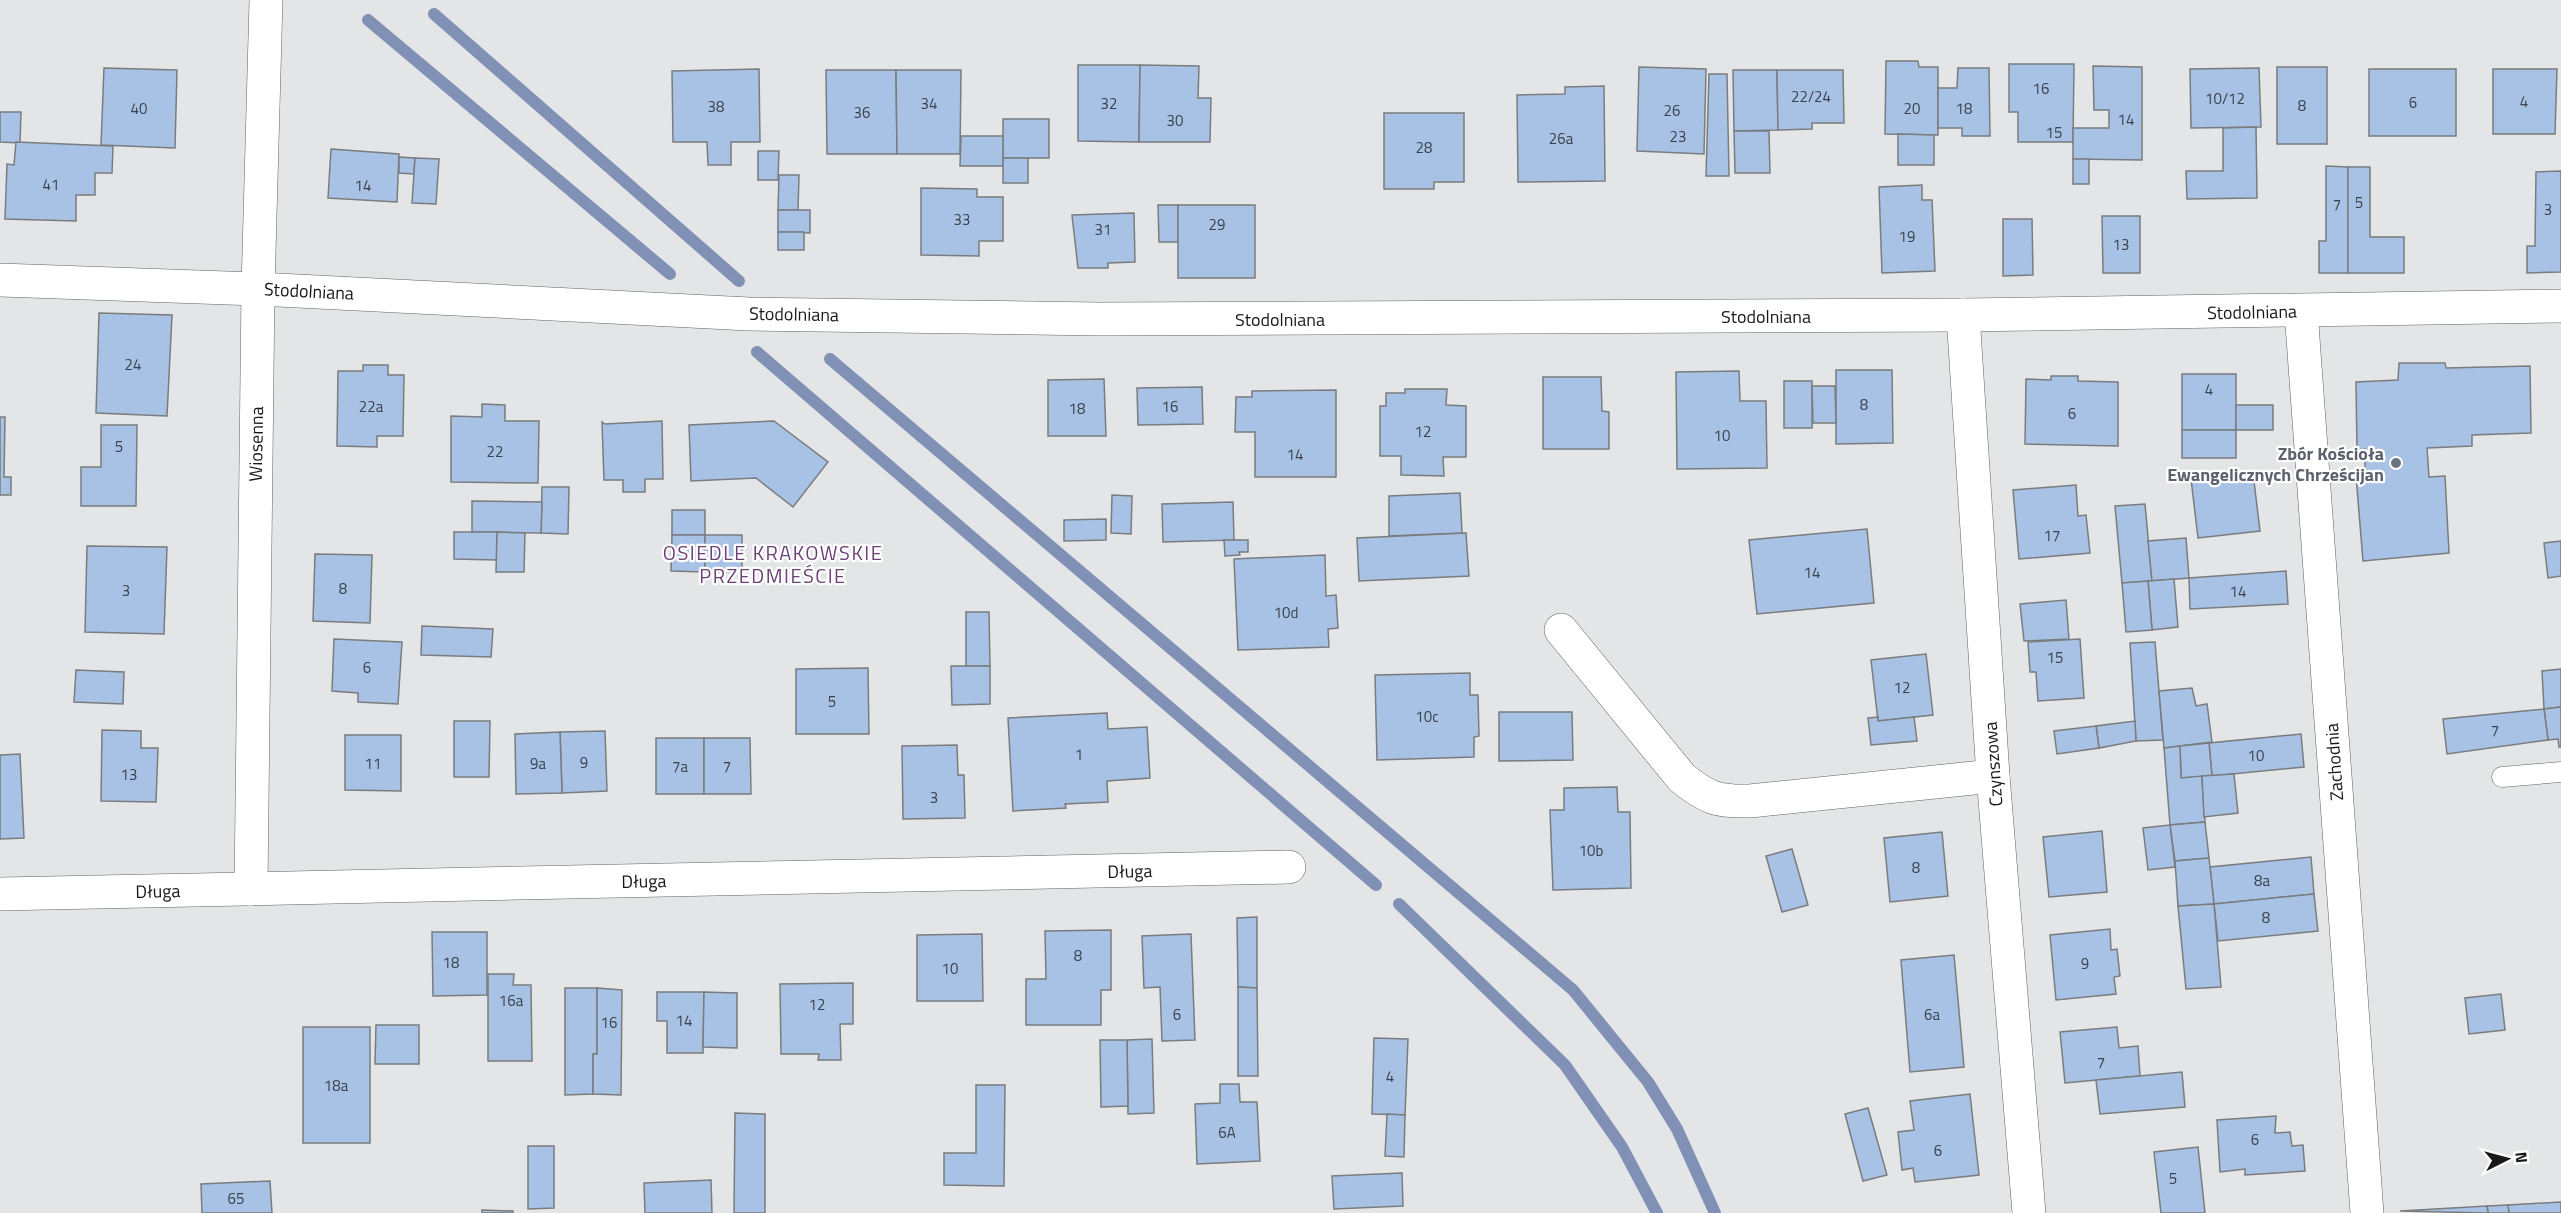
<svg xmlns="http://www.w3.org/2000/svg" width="2561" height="1213" font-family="'Titillium Web',sans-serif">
  <rect width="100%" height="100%" fill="#e3e5e7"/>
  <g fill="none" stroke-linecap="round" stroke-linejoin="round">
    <g stroke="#8091b5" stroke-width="12">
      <polyline points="434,14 739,281"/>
      <polyline points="368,20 670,274"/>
      <polyline points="757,352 1376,885"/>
      <polyline points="830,359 1573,990 1648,1082 1677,1129 1715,1213"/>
      <polyline points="1399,904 1565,1065 1622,1147 1657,1213"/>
    </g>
  </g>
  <g fill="#a7c2e5" stroke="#7a7c7e" stroke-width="1.5">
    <polygon points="1886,61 1918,61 1919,67 1938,67 1938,135 1885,134"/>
    <polygon points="2009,64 2074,64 2073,142 2018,142 2018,112 2009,112"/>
    <polygon points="1078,65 1140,65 1139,142 1078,141"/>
    <polygon points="1140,65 1199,66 1198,98 1211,98 1210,142 1139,142"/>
    <polygon points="2093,66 2142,67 2142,160 2073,159 2073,128 2109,128 2109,110 2094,110"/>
    <polygon points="1639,67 1706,69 1704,154 1637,151"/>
    <rect x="2277" y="67" width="50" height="77"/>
    <polygon points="104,68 177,70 175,148 101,145"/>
    <polygon points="1958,68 1989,68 1990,136 1962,136 1962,128 1938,128 1938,88 1957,88"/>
    <polygon points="2259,68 2261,127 2191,128 2190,69"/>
    <polygon points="759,69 760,142 731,142 731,165 708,165 707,142 673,142 672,71"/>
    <rect x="2369" y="69" width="87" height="67"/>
    <polygon points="2493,69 2557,69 2555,134 2493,134"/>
    <polygon points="826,70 896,70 897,154 827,154"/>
    <polygon points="896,70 961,70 960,154 897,154"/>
    <polygon points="1733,70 1777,70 1778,130 1734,131"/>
    <polygon points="1777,70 1843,70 1844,123 1812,123 1812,129 1778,130"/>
    <polygon points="1709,74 1727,74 1729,176 1706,176"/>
    <polygon points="1604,86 1605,181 1518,182 1517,95 1565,94 1565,87"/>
    <polygon points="0,112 21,112 20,143 0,142"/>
    <polygon points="1384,113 1464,113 1464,182 1434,182 1434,189 1384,189"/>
    <rect x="1003" y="119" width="46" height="39"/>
    <polygon points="2256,127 2257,198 2187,199 2186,171 2223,171 2223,128"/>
    <polygon points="1734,131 1769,131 1770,173 1735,173"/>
    <polygon points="1898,134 1934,135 1934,165 1898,165"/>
    <polygon points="961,136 1003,136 1003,166 960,166"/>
    <polygon points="16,142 113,146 112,173 95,173 95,195 76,195 76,221 5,219 7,164 14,165"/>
    <polygon points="331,149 399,154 397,202 328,198"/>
    <polygon points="758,151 779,151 778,180 758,180"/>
    <polygon points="399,157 415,158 414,174 399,173"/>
    <polygon points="415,158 439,159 436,204 412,203"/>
    <rect x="1003" y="158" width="25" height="25"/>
    <rect x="2073" y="159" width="16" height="25"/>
    <polygon points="2326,166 2348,167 2348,273 2319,273 2319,241 2326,241"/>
    <polygon points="2348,167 2370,167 2370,237 2404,237 2404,273 2348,273"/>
    <polygon points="2561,171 2561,272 2527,273 2527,246 2535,246 2536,172"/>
    <polygon points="779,175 799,175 798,210 778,210"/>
    <polygon points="1922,185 1922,200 1932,200 1935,271 1882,273 1879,187"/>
    <polygon points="921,188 977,189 977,197 1003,197 1003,241 979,241 979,256 921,255"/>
    <polygon points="1158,205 1178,205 1178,242 1159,242"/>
    <rect x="1178" y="205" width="77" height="73"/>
    <polygon points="778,210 810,210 810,233 778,232"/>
    <polygon points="1134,213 1135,262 1108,263 1108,268 1078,268 1072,215"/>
    <polygon points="2102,216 2140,216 2140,273 2103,273"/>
    <polygon points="2003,219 2032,219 2033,275 2003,276"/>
    <rect x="778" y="232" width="26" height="18"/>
    <polygon points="99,313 172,315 167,416 96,413"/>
    <polygon points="2399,363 2445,363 2446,368 2530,366 2531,433 2472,435 2472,446 2427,448 2429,477 2445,476 2449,553 2363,561 2356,476 2365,475 2365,449 2357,450 2356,382 2398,380"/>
    <polygon points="363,365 388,365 388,375 404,375 403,436 377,436 377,447 337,446 338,371 363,371"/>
    <polygon points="1836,370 1892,370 1893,443 1836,444"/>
    <polygon points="1739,371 1740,401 1766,401 1767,468 1677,469 1676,372"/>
    <rect x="2182" y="374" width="54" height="56"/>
    <polygon points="2051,376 2078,376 2078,381 2118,382 2118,446 2025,444 2026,379 2051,380"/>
    <polygon points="1543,377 1601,377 1602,411 1609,412 1609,449 1543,449"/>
    <polygon points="1104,379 1106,436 1048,436 1048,380"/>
    <rect x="1784" y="381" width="28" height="47"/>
    <polygon points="1812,386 1835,386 1836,423 1813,423"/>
    <polygon points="1202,387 1203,424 1138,425 1137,388"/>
    <polygon points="1405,389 1447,389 1446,405 1466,406 1466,457 1443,457 1444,476 1401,475 1401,456 1380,456 1380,406 1386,406 1386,393 1405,393"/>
    <polygon points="1336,390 1336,477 1255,477 1255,432 1235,432 1236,397 1252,397 1252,391"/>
    <polygon points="482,404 505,405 505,421 539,421 538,483 451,482 451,416 482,417"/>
    <rect x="2236" y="405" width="37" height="25"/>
    <polygon points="0,417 5,417 4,477 11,477 11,495 0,495"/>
    <polygon points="662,421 663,479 645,479 645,492 623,492 623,480 604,480 602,422 605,424"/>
    <polygon points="774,421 828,462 793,507 756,478 691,481 689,425"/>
    <polygon points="101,425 137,425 136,506 81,506 81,467 101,467"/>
    <rect x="2182" y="430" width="54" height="28"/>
    <polygon points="2253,473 2260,531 2198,538 2191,479"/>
    <polygon points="2076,485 2078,516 2086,515 2090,553 2019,559 2013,490"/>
    <polygon points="542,487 569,487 568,534 541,533"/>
    <polygon points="1460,493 1462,533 1389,536 1389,496"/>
    <polygon points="1112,495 1132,496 1131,534 1111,533"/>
    <polygon points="472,501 542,502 541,533 472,532"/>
    <polygon points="1233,502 1234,540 1163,542 1162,504"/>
    <polygon points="2145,504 2152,581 2122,583 2115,506"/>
    <rect x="672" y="510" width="33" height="25"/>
    <polygon points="1106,519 1106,540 1064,541 1064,520"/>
    <polygon points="1867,529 1874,603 1757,614 1749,540"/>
    <polygon points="454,532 497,532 497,560 454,559"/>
    <polygon points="497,532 525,533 524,572 496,572"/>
    <polygon points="1466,533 1469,576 1359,581 1357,538"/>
    <polygon points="672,535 705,535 705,572 671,571"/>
    <rect x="705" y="535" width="37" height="37"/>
    <polygon points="2186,538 2189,578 2152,581 2148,541"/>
    <polygon points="1224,540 1248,540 1248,552 1239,552 1240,555 1225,556"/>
    <polygon points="2561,541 2561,576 2548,578 2544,543"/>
    <polygon points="87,546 167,547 164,634 85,632"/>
    <polygon points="315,554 372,555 370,623 313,621"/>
    <polygon points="1325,555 1326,596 1336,595 1338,628 1328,629 1329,647 1238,650 1234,559"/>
    <polygon points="2286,571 2288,604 2190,609 2189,578"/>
    <polygon points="2174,579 2178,627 2152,630 2148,581"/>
    <polygon points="2148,581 2152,630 2126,632 2122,583"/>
    <polygon points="2066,600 2069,639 2024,641 2020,604"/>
    <polygon points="966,612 989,612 990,666 966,666"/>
    <polygon points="422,626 493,629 491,657 421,655"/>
    <polygon points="334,639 402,642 398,704 358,702 358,693 332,691"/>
    <polygon points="2080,639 2084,698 2038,701 2036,672 2030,672 2028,642"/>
    <polygon points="2155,642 2163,740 2136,741 2130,643"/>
    <polygon points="1926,654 1933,715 1878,721 1871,660"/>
    <polygon points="951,666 990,666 990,704 952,705"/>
    <polygon points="868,668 869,734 796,734 796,669"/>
    <polygon points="2561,669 2561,707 2544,709 2542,671"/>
    <polygon points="76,670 124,672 123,704 74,702"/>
    <polygon points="1470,673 1470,695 1478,695 1479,736 1474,737 1474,757 1377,760 1375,675"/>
    <polygon points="2192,688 2196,706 2207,704 2212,742 2164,748 2159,691"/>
    <polygon points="2561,707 2561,747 2559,747 2558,739 2548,740 2544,709"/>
    <polygon points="2544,709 2548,740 2447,754 2443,719"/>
    <polygon points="1499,712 1572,712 1573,760 1499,761"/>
    <polygon points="1107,713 1108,729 1147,727 1150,778 1107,781 1108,802 1065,804 1066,808 1013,811 1008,718"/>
    <polygon points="1878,717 1878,721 1914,717 1917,741 1871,745 1868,718"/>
    <polygon points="454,721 490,721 489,777 454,777"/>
    <polygon points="2135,721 2136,741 2099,748 2096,726"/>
    <polygon points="2096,726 2099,748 2057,754 2054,731"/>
    <polygon points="102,730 141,731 141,748 158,748 156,802 101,801"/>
    <polygon points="605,731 607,791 562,793 560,732"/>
    <polygon points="560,732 562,793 516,794 515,734"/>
    <polygon points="2301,734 2304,767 2212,776 2209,743"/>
    <polygon points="345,735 401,735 401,791 345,790"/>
    <rect x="656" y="738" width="48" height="56"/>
    <polygon points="704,738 750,738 751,794 704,794"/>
    <polygon points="2209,743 2212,776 2181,778 2180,746"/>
    <polygon points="957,745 958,775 964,775 965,818 903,819 902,746"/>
    <polygon points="2180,746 2181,778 2202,776 2205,822 2170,825 2164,748"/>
    <polygon points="20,754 24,838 0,839 0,755"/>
    <polygon points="2234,774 2238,813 2204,817 2202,776"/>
    <polygon points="1617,787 1618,812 1630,812 1631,888 1553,890 1550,810 1564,810 1564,788"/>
    <polygon points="2205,822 2209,858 2175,861 2170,825"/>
    <polygon points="2170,825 2175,867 2148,870 2143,828"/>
    <polygon points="2102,831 2107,892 2049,897 2043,837"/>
    <polygon points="1942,832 1948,896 1890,902 1884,838"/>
    <polygon points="1792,849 1808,905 1782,912 1766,856"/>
    <polygon points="2311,857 2314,894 2214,904 2210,867"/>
    <polygon points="2209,858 2214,904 2178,906 2175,861"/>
    <polygon points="2314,894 2318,931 2218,941 2214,904"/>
    <polygon points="2214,904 2221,987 2186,989 2178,906"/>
    <polygon points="1257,917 1257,988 1238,987 1237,918"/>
    <polygon points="2110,929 2111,950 2117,949 2120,976 2114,977 2116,994 2056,1000 2050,935"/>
    <polygon points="1111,930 1111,990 1101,990 1101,1025 1026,1025 1026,979 1046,979 1045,931"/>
    <polygon points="432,932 487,932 487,995 433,996"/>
    <polygon points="982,934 983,1001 917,1001 917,935"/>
    <polygon points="1191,934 1195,1040 1162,1041 1160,987 1144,988 1142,936"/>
    <polygon points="1954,955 1964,1067 1910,1072 1901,960"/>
    <polygon points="488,974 514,974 513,985 531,985 532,1061 488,1061"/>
    <polygon points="853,983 853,1024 840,1024 841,1060 818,1060 819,1054 781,1054 780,984"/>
    <polygon points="1238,987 1257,988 1258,1076 1238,1076"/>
    <polygon points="565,988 597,988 597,1054 593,1054 593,1094 565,1095"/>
    <polygon points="597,988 622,990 621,1095 593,1094 593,1054 597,1054"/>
    <polygon points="657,992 704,992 703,1053 667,1053 667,1021 657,1021"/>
    <polygon points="704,992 737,993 737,1048 703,1047"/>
    <polygon points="2501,994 2505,1030 2469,1034 2465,998"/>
    <polygon points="376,1025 419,1025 419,1064 375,1064"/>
    <rect x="303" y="1027" width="67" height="116"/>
    <polygon points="2117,1027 2119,1048 2138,1046 2140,1076 2065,1083 2060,1032"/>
    <polygon points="1374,1038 1408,1039 1405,1115 1372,1114"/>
    <polygon points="1152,1039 1154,1113 1128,1114 1127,1040"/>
    <polygon points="1100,1040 1127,1040 1128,1106 1101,1107"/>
    <polygon points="2182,1072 2185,1107 2100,1114 2096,1080"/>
    <polygon points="1220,1084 1239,1084 1240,1102 1257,1102 1260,1161 1197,1164 1195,1104 1220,1103"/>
    <polygon points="976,1085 1005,1085 1004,1186 944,1185 944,1153 976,1153"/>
    <polygon points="1970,1094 1979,1175 1915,1182 1913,1168 1902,1170 1898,1132 1914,1130 1910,1101"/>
    <polygon points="1868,1108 1887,1175 1863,1181 1845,1114"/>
    <polygon points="735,1113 765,1114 765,1213 734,1213"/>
    <polygon points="1387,1114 1405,1115 1404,1157 1385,1156"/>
    <polygon points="2276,1116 2275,1133 2290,1132 2292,1146 2303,1145 2305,1171 2245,1175 2245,1169 2220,1172 2217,1120"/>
    <polygon points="528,1146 554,1146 554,1208 528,1209"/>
    <polygon points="2198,1147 2205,1213 2161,1213 2154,1152"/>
    <polygon points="1402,1173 1403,1206 1334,1209 1332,1176"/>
    <polygon points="711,1180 712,1213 645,1213 644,1183"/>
    <polygon points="270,1181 272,1213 202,1213 201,1184"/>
    <polygon points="2561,1202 2561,1213 2509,1213 2508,1205"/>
    <polygon points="2508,1205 2509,1213 2488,1213 2487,1206"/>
    <polygon points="2487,1206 2488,1213 2400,1211"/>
    <polygon points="482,1210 513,1211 513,1213 482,1213"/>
  </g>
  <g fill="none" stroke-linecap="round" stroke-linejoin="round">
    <g stroke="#616364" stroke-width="21">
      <polyline id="service" points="2502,777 2561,772"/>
    </g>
    <g stroke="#616364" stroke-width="34">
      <g id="minor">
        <polyline points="0,280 258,289 749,314 1099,319 1963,315 2561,306"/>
        <polyline points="2301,311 2367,1213"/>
        <polyline points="1963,315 1993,776 2029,1213"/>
        <path d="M 1561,630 L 1682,778 C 1707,798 1717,802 1750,801 L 1993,776"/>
        <polyline points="251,889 258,289 266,0"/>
        <polyline points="0,894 1289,867"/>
      </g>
    </g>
    <use href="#service" stroke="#fff" stroke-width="20"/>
    <use href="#minor" stroke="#fff" stroke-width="33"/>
  </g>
  <circle fill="#6b7280" stroke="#fff" stroke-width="2" cx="2396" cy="463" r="6"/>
  <g text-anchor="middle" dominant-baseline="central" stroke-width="4.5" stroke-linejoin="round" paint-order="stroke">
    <g font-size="15" fill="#3c424c">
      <text x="2041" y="88">16</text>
      <text x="1811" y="96">22/24</text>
      <text x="2225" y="98">10/12</text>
      <text x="2524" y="101">4</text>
      <text x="2413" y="102">6</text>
      <text x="929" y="103">34</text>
      <text x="1109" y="103">32</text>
      <text x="2302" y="105">8</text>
      <text x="716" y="106">38</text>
      <text x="139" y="108">40</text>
      <text x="1912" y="108">20</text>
      <text x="1964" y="108">18</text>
      <text x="1672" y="110">26</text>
      <text x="862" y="112">36</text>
      <text x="2126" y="119">14</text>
      <text x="1175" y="120">30</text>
      <text x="2054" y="132">15</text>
      <text x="1678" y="136">23</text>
      <text x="1561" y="138">26a</text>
      <text x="1424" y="147">28</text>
      <text x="51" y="184">41</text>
      <text x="363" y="185">14</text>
      <text x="2359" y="202">5</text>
      <text x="2337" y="204">7</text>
      <text x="2548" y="209">3</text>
      <text x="962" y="219">33</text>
      <text x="1217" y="224">29</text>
      <text x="1103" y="229">31</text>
      <text x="1907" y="236">19</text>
      <text x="2121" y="244">13</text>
      <text x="133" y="364">24</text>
      <text x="2209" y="389">4</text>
      <text x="1864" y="404">8</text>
      <text x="371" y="406">22a</text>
      <text x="1170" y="406">16</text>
      <text x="1077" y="408">18</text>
      <text x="2072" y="413">6</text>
      <text x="1423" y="431">12</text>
      <text x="1722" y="435">10</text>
      <text x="119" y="446">5</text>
      <text x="495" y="451">22</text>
      <text x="1295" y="454">14</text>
      <text x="2052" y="535">17</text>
      <text x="1812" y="572">14</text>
      <text x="343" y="588">8</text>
      <text x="126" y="590">3</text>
      <text x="2238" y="591">14</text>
      <text x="1286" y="612">10d</text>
      <text x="2055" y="657">15</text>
      <text x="367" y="667">6</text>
      <text x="1902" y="687">12</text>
      <text x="832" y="701">5</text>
      <text x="1427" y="716">10c</text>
      <text x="2495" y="730">7</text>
      <text x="1079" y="754">1</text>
      <text x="2256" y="755">10</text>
      <text x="584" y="762">9</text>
      <text x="373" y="763">11</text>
      <text x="538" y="763">9a</text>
      <text x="680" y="766">7a</text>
      <text x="727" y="766">7</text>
      <text x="129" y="774">13</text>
      <text x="934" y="797">3</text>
      <text x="1591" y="850">10b</text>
      <text x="1916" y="867">8</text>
      <text x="2262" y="880">8a</text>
      <text x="2266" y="917">8</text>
      <text x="1078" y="955">8</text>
      <text x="451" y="962">18</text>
      <text x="2085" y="963">9</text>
      <text x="950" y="968">10</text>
      <text x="511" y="1000">16a</text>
      <text x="817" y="1004">12</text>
      <text x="1177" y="1014">6</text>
      <text x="1932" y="1014">6a</text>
      <text x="684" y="1020">14</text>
      <text x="609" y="1022">16</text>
      <text x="2101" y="1062">7</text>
      <text x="1390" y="1076">4</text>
      <text x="336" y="1085">18a</text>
      <text x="1227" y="1132">6A</text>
      <text x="2255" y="1139">6</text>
      <text x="1938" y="1150">6</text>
      <text x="2173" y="1178">5</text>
      <text x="236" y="1198">65</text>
    </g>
    <g font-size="18" fill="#181819" stroke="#fff">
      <text transform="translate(309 291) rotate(3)">Stodolniana</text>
      <text transform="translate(2252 312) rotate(-1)">Stodolniana</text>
      <text transform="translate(794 314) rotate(1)">Stodolniana</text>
      <text x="1766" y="316">Stodolniana</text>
      <text x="1280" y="319">Stodolniana</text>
      <text transform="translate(256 444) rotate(-89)">Wiosenna</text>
      <text transform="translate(2334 762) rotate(-94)">Zachodnia</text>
      <text transform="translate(1993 764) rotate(-94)">Czynszowa</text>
      <text transform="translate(1130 871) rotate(-1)">Długa</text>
      <text transform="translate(644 881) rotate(-1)">Długa</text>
      <text transform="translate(158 891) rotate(-1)">Długa</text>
    </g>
    <g font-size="18" font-weight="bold" fill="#5b616d" stroke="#fff" text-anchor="end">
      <text x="2384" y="453">Zbór Kościoła<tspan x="2384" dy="21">Ewangelicznych Chrześcijan</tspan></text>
    </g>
    <g font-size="20" letter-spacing="1.5" fill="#6d4076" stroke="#fff">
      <text x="773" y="552">OSIEDLE KRAKOWSKIE<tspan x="773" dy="23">PRZEDMIEŚCIE</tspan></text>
    </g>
  </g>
  <g transform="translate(2507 1159) rotate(84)" stroke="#ffffff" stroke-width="4.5" paint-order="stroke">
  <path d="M0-4.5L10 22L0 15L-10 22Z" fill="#181819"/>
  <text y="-9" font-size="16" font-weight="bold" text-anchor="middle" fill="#181819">N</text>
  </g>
</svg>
